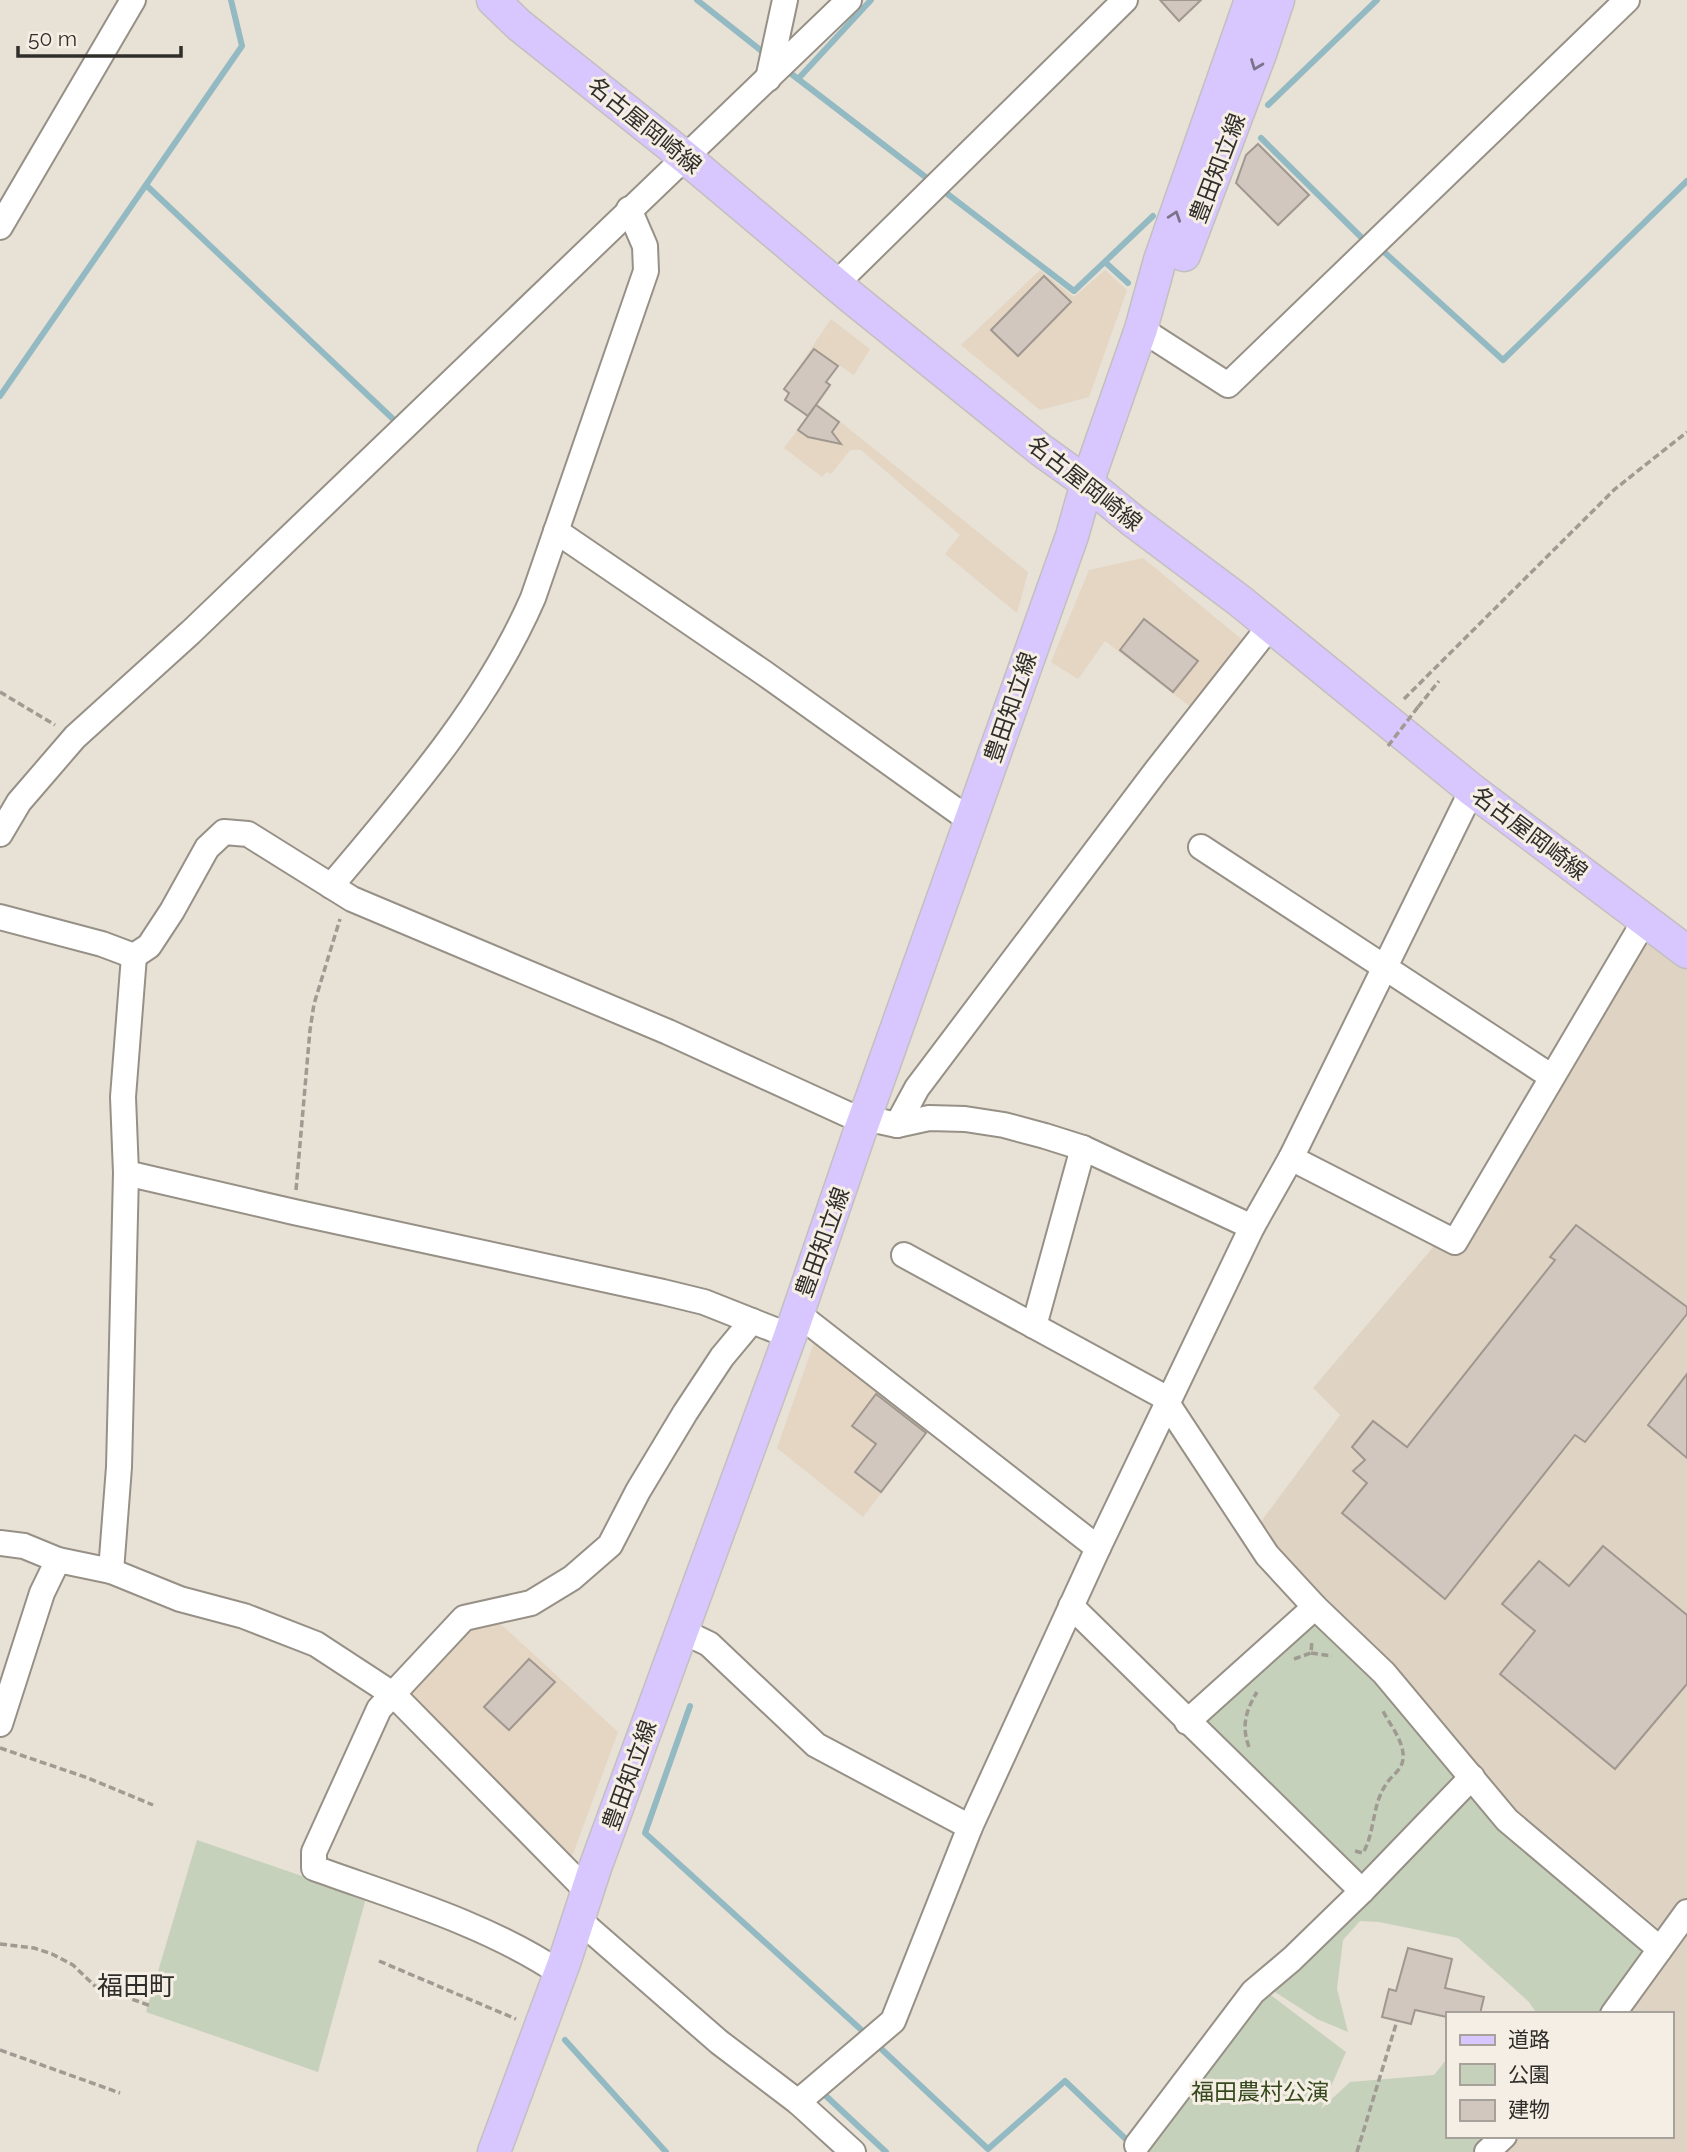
<svg xmlns="http://www.w3.org/2000/svg" width="1687" height="2152" font-family="Raleway,'Noto Sans JP',sans-serif">
  <rect width="100%" height="100%" fill="#e8e1d6"/>
  <g fill="#e4d6c3">
    <polygon points="1040,270 1074,297 1105,270 1127,290 1089,397 1040,410 961,345"/>
    <polygon points="831,319 870,349 854,375 839,365 827,381 831,386 818,404 1028,572 1017,613 945,554 960,535 861,450 850,450 831,474 827,472 822,477 784,448 808,416 784,399 788,394 783,390"/>
    <polygon points="1143,558 1246,643 1193,709 1105,641 1078,679 1051,662 1089,570"/>
    <polygon points="815,1340 931,1428 863,1517 777,1448"/>
    <polygon points="494,1618 618,1732 570,1862 401,1693 468,1624"/>
  </g>
  <g fill="#dfd4c3">
    <polygon points="1646,933 1687,966 1687,1899 1664,1933 1498,1794 1379,1654 1267,1536 1260,1523 1340,1415 1313,1388 1435,1245 1457,1254"/>
    <polygon points="1687,1924 1687,2152 1501,2152 1518,2136 1671,2136 1671,2014 1623,2014"/>
  </g>
  <g fill="#c6d1bb">
    <polygon points="1314,1612 1464,1775 1359,1881 1193,1722"/>
    <polygon points="1467,1793 1497,1825 1648,1953 1602,2014 1537,2014 1529,2002 1458,1938 1379,1922 1360,1921 1343,1940 1337,1989 1348,2032 1317,2019 1275,1992 1374,1893"/>
    <polygon points="197,1840 366,1898 318,2072 146,2012"/>
    <polygon points="1264,1990 1346,2052 1321,2109 1350,2082 1434,2075 1447,2059 1447,2136 1495,2136 1477,2152 1147,2152"/>
  </g>
  <g fill="none" stroke-linecap="round" stroke-linejoin="round">
    <g stroke="#93bac2" stroke-width="6">
      <polyline points="697,0 768,56"/>
      <polyline points="785,69 798,79 871,0"/>
      <polyline points="798,79 932,182"/>
      <polyline points="1268,105 1377,0"/>
      <polyline points="1261,138 1364,240"/>
      <polyline points="146,185 393,419"/>
      <polyline points="941,189 1074,291 1153,216"/>
      <polyline points="1383,251 1503,360 1687,181"/>
      <polyline points="1105,262 1128,283"/>
      <polyline points="0,396 242,46 231,0"/>
      <polyline points="690,1706 645,1833 868,2036"/>
      <polyline points="565,2040 666,2152"/>
      <polyline points="875,2043 988,2149 1065,2081 1132,2145"/>
      <polyline points="826,2096 886,2152"/>
    </g>
  </g>
  <g fill="#d1c7bf" stroke="#a0978f" stroke-width="2">
    <polygon points="1160,0 1201,0 1179,21"/>
    <polygon points="1258,144 1309,195 1278,225 1236,183 1246,155"/>
    <polygon points="1044,276 1071,302 1018,356 991,330"/>
    <polygon points="814,349 838,366 826,382 830,385 808,416 785,400 789,393 784,389"/>
    <polygon points="816,405 839,422 832,432 841,444 808,437 798,430"/>
    <polygon points="1144,619 1198,661 1173,692 1120,650"/>
    <polygon points="1576,1225 1687,1307 1687,1314 1585,1442 1575,1435 1445,1599 1342,1513 1367,1483 1353,1471 1365,1460 1352,1447 1373,1421 1407,1447 1555,1260 1550,1257"/>
    <polygon points="1687,1374 1687,1458 1648,1425"/>
    <polygon points="876,1394 926,1433 881,1492 855,1472 876,1444 852,1426"/>
    <polygon points="1603,1546 1687,1615 1687,1684 1615,1769 1500,1674 1535,1631 1502,1604 1539,1561 1569,1586"/>
    <polygon points="529,1659 555,1682 509,1730 484,1707"/>
    <polygon points="1408,1948 1452,1959 1445,1988 1484,1997 1480,2014 1447,2014 1447,2017 1415,2010 1411,2024 1382,2017 1389,1989 1396,1991"/>
  </g>
  <g fill="none" stroke-linecap="round" stroke-linejoin="round">
    <g stroke="#969086" stroke-width="28">
      <g id="minor">
        <polyline points="768,79 785,0"/>
        <polyline points="0,227 133,0"/>
        <polyline points="836,284 1125,0"/>
        <polyline points="1141,329 1228,385 1627,0"/>
        <polyline points="556,531 764,673 971,821"/>
        <polyline points="0,834 19,802 75,737 191,632 849,0"/>
        <polyline points="1201,847 1552,1077"/>
        <path d="M 331,886 C 406,797 486,706 533,598 L 646,271 L 645,246 L 629,209"/>
        <polyline points="0,917 102,944 134,956"/>
        <polyline points="134,956 149,946 172,911 207,848 224,832 248,834 352,899 668,1032 847,1114 897,1125 929,1118 965,1119 1004,1125 1045,1136 1083,1148 1252,1227"/>
        <polyline points="897,1125 917,1088 1156,771 1270,626"/>
        <polyline points="1291,1158 1455,1242 1645,920"/>
        <polyline points="126,1173 294,1212 663,1292 704,1302 752,1321"/>
        <polyline points="904,1255 1168,1399"/>
        <polyline points="797,1313 1098,1548"/>
        <polyline points="1034,1326 1083,1148"/>
        <polyline points="1167,1403 1267,1555 1315,1607 1384,1673 1507,1820 1660,1949"/>
        <polyline points="0,1543 24,1546 58,1560 111,1571 180,1599 244,1616 316,1644 394,1695 588,1892"/>
        <polyline points="111,1571 119,1467 121,1386 126,1173 123,1097 134,956"/>
        <polyline points="1071,1606 1362,1891 1292,1959 1253,1992 1137,2145"/>
        <polyline points="682,1631 709,1644 816,1745 970,1827"/>
        <polyline points="1187,1722 1315,1607"/>
        <polyline points="0,1724 42,1593 58,1560"/>
        <polyline points="1362,1891 1472,1777"/>
        <polyline points="579,1920 719,2042 798,2102 853,2152"/>
        <path d="M 560,1973 C 487,1924 397,1898 314,1868 L 314,1852 L 379,1709 L 464,1618 L 531,1603 L 572,1578 L 610,1545 L 638,1491 L 685,1413 L 722,1357 L 752,1321 L 790,1336"/>
        <polyline points="1613,2014 1687,1912"/>
        <polyline points="798,2102 893,2021 970,1827 1098,1548 1252,1227 1291,1158 1472,790"/>
        <polyline points="1487,2152 1504,2136"/>
      </g>
    </g>
    <g stroke="#c1c0bf" stroke-width="35">
      <g id="major">
        <polyline points="493,0 519,25 686,158 850,296 1041,450 1087,483 1132,520 1240,601 1472,790 1687,952"/>
        <polyline points="1184,255 1260,54 1278,0"/>
        <polyline points="494,2152 564,1963 595,1868 790,1336 859,1134 1072,536 1087,483 1141,329 1160,260 1251,0"/>
      </g>
    </g>
    <g stroke="#9f9a92" stroke-width="3.5" stroke-dasharray="7 3.5" stroke-linecap="butt">
      <polyline points="0,692 55,725"/>
      <polyline points="1404,699 1615,489 1687,432"/>
      <polyline points="1418,707 1439,681"/>
      <polyline points="296,1190 310,1030 314,1004 340,919"/>
      <polyline points="1311,1653 1332,1656"/>
      <polyline points="1294,1659 1311,1653 1312,1640"/>
      <path d="M 1249,1747 C 1241,1726 1246,1710 1257,1692"/>
      <polyline points="0,1748 88,1778 153,1805"/>
      <path d="M 1355,1851 L 1363,1853 C 1375,1832 1372,1806 1385,1786 C 1390,1776 1402,1771 1403,1759 C 1405,1742 1389,1724 1382,1709"/>
      <polyline points="0,1944 34,1948 52,1954 73,1965 95,1986 151,2006"/>
      <polyline points="379,1961 516,2019"/>
      <polyline points="0,2050 120,2093"/>
      <polyline points="1357,2152 1397,2021"/>
    </g>
    <use href="#minor" stroke="#fff" stroke-width="24"/>
    <use href="#major" stroke="#d7c7fe" stroke-width="32"/>
    <polyline stroke="#9f9a92" stroke-width="3.5" stroke-dasharray="7 3.5" stroke-linecap="butt" points="1388,746 1418,707"/>
  </g>
  <defs><path id="oneway-chevron" d="M-2-3.5L2.5 0L-2 3.5" fill="none" stroke-width="1.6" stroke-linecap="round" stroke-linejoin="round" transform="scale(1.75)"/></defs>
  <g stroke="#7b7389">
    <use href="#oneway-chevron" transform="translate(1256 65) rotate(111)"/>
    <use href="#oneway-chevron" transform="translate(1175 216) rotate(-71)"/>
  </g>
  <g text-anchor="middle" dominant-baseline="central" stroke-width="6" stroke-linejoin="round" paint-order="stroke">
    <g font-size="23" fill="#302e2a" stroke="#f5eee4">
      <text transform="translate(645 125) rotate(39)">名古屋岡崎線</text>
      <text transform="translate(1217 168) rotate(-69)">豊田知立線</text>
      <text transform="translate(1085 483) rotate(38)">名古屋岡崎線</text>
      <text transform="translate(1010 707) rotate(-71)">豊田知立線</text>
      <text transform="translate(1530 833) rotate(37)">名古屋岡崎線</text>
      <text transform="translate(822 1242) rotate(-70)">豊田知立線</text>
      <text transform="translate(629 1775) rotate(-70)">豊田知立線</text>
    </g>
    <g font-size="23" fill="#36491c" stroke="#f5eee4">
      <text x="1260" y="2091">福田農村公演</text>
    </g>
    <g font-size="26" fill="#302e2a" stroke="#f5eee4">
      <text x="136" y="1986">福田町</text>
    </g>
  </g>
  <rect x="1446" y="2012" width="228" height="126" fill="#f5eee4" stroke="#a6a19a" stroke-width="2"/>
  <rect x="1460" y="2035" width="35" height="10" fill="#d7c7fe" stroke="#a6a19a" stroke-width="2"/>
  <text x="1508" y="2047" font-size="21" fill="#302e2a">道路</text>
  <rect x="1460" y="2064" width="35" height="21" fill="#c6d1bb" stroke="#a6a19a" stroke-width="2"/>
  <text x="1508" y="2082" font-size="21" fill="#302e2a">公園</text>
  <rect x="1460" y="2100" width="35" height="21" fill="#d1c7bf" stroke="#a6a19a" stroke-width="2"/>
  <text x="1508" y="2117" font-size="21" fill="#302e2a">建物</text>
  <path d="M18 46v10h163v-10" fill="none" stroke="#302e2a" stroke-width="3.5"/>
  <text x="28" y="46" font-size="21" fill="#302e2a" stroke="#f5eee4" stroke-width="5" paint-order="stroke">50 m</text>
</svg>
